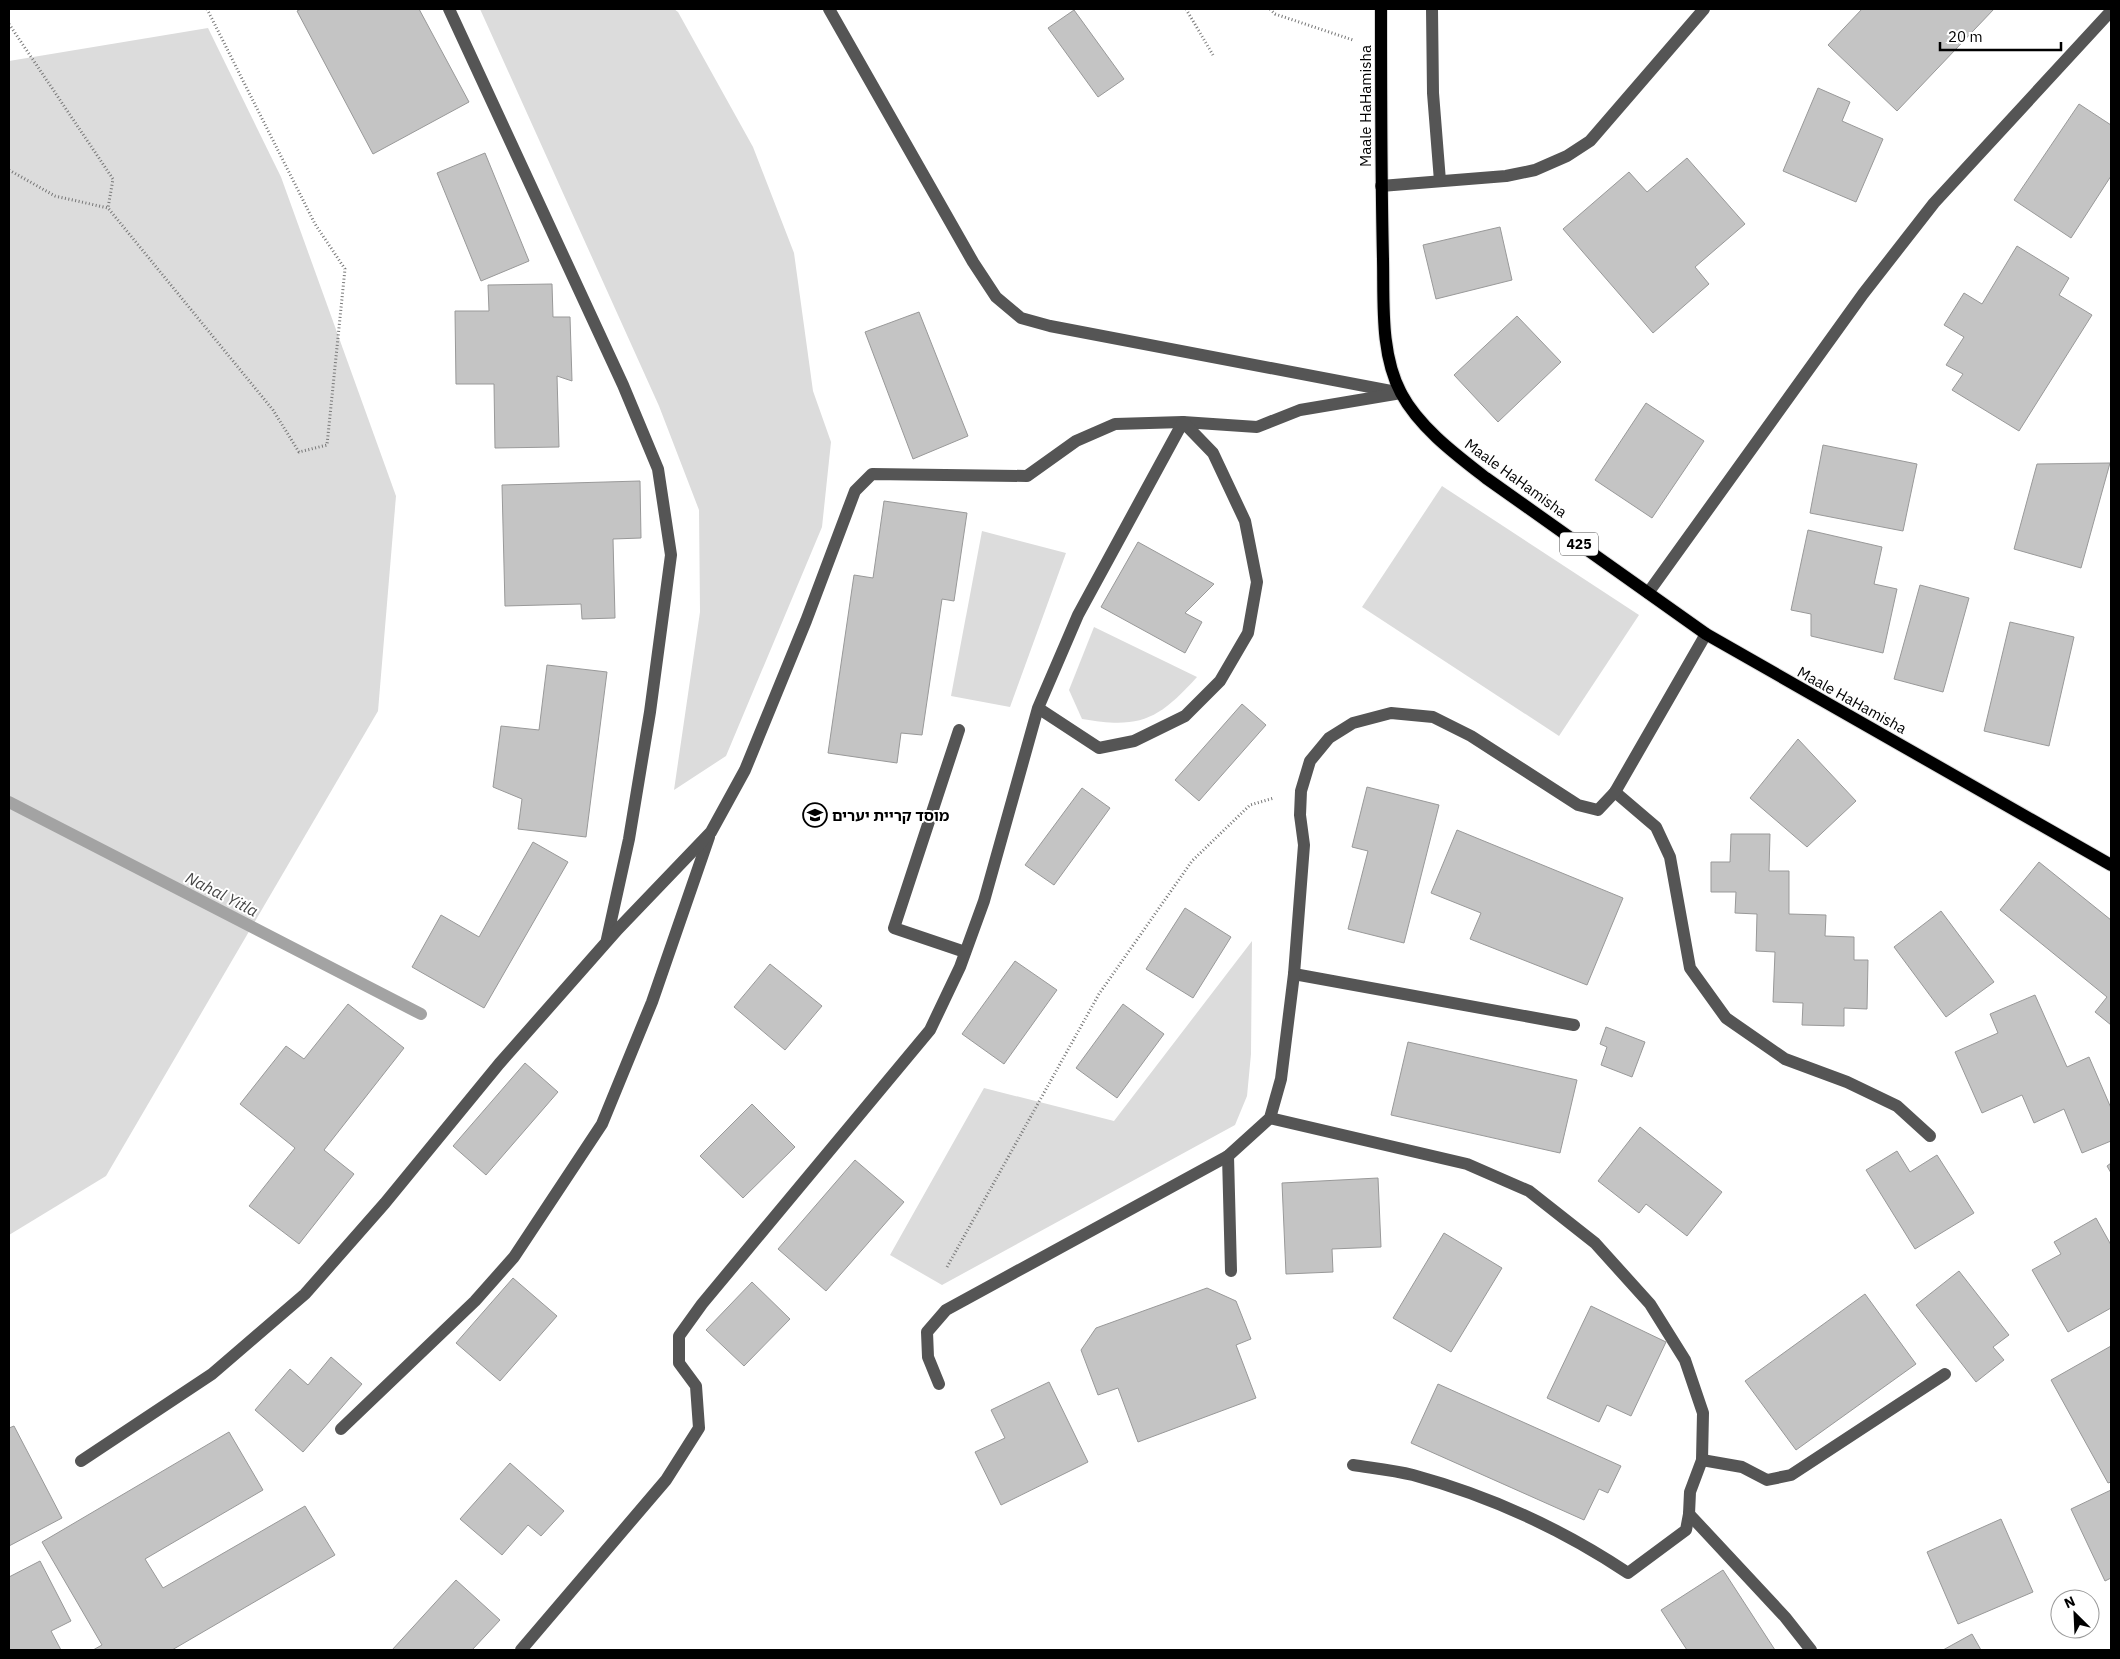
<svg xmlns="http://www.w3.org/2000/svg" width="2120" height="1659" font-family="'IBM Plex Sans','Noto Sans Hebrew',sans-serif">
  <rect width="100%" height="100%" fill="#fff"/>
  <g fill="#dcdcdc">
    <polygon points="480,9 674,9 678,12 753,147 794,253 813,391 831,442 822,527 726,756 674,790 700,612 699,510 659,406"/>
    <polygon points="208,28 281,177 396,496 378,711 106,1176 9,1235 9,61"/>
    <polygon points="1442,486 1639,615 1559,736 1362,607"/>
    <polygon points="982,531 1066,553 1010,707 951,696"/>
    <path d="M 1094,627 L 1197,677 C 1158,720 1140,729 1082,719 L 1069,690 Z"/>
    <polygon points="1252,941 1251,1054 1247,1096 1235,1125 942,1285 890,1255 984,1088 1114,1121"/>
  </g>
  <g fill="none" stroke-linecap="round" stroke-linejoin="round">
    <polyline stroke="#a3a3a3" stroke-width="12" points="9,802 421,1014"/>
  </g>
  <g fill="#c4c4c4" stroke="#999">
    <polygon points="301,9 419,9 469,102 373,154 297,11"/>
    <polygon points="1862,9 1994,9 1897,111 1828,45"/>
    <polygon points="1074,10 1124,79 1098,97 1048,28"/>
    <polygon points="1818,88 1850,102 1842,121 1883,139 1856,202 1783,171"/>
    <polygon points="2079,104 2111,125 2111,176 2071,238 2014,200"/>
    <polygon points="485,153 529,261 481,281 437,173"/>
    <polygon points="1687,158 1745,224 1695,267 1709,284 1653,333 1563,229 1629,172 1647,192"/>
    <polygon points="1500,227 1512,280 1436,299 1423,245"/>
    <polygon points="2017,246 2069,278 2059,295 2092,315 2019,431 1952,390 1963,374 1946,365 1964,337 1944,325 1964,293 1982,304"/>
    <polygon points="552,284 553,317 570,317 572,381 557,376 559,447 495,448 494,384 456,384 455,311 489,311 488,285"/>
    <polygon points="919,312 968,436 913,459 865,332"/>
    <polygon points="1517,316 1561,362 1498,422 1454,375"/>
    <polygon points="1646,403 1704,441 1652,518 1595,480"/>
    <polygon points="1823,445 1917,464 1903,531 1810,513"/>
    <polygon points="2110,463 2081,568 2014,549 2037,464"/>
    <polygon points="640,481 641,538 613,539 615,618 582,619 581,604 505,606 502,485"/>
    <polygon points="884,501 967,513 954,601 942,599 922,735 901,733 897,763 828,753 854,575 873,578"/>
    <polygon points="1808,530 1882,547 1874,584 1897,589 1883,653 1811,636 1811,614 1791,610"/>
    <polygon points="1138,542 1214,584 1185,613 1202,622 1185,653 1101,607"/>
    <polygon points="1920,585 1969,598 1943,692 1894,679"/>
    <polygon points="2010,622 2074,637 2049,746 1984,731"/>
    <polygon points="547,665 607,672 586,837 518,829 522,799 493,787 501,726 539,730"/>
    <polygon points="1242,704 1266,725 1199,801 1175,780"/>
    <polygon points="1798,739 1856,801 1807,847 1750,798"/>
    <polygon points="1367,787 1439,805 1404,943 1348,929 1368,851 1352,847"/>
    <polygon points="1082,788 1110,808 1054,885 1025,865"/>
    <polygon points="1457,830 1623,898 1587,985 1470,939 1481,913 1431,893"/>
    <polygon points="1731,834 1770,834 1769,871 1789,871 1789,914 1826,915 1825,936 1854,937 1854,960 1868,960 1867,1009 1844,1008 1844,1026 1802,1025 1803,1003 1773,1002 1775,952 1756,951 1757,914 1735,913 1736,892 1711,892 1711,862 1730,862"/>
    <polygon points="533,842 568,862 484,1008 412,967 441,915 479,937"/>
    <polygon points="2039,862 2111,920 2111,1025 2095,1012 2107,997 2000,910"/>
    <polygon points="1185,908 1231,937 1193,998 1146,969"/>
    <polygon points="1941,911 1994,982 1946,1017 1894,947"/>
    <polygon points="1015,961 1057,990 1004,1064 962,1034"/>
    <polygon points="770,964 822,1006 785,1050 734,1007"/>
    <polygon points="2035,995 2067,1067 2089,1057 2111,1108 2111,1141 2082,1153 2064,1109 2034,1123 2022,1095 1982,1113 1955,1052 1998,1033 1990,1014"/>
    <polygon points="348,1004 404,1048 324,1150 354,1174 299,1244 249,1206 295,1148 240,1104 286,1046 304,1059"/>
    <polygon points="1123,1004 1164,1034 1117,1098 1076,1068"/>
    <polygon points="1606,1027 1645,1042 1632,1077 1601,1065 1607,1047 1600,1044"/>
    <polygon points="1408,1042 1577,1080 1560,1153 1391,1115"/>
    <polygon points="525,1063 558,1092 486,1175 453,1146"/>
    <polygon points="752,1104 795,1147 743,1198 700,1156"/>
    <polygon points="1640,1127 1722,1192 1687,1236 1646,1204 1639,1213 1598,1181"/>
    <polygon points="1897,1151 1910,1172 1937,1155 1974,1213 1915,1249 1866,1170"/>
    <polygon points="855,1160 904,1202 826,1291 778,1249"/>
    <polygon points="2111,1163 2111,1173 2107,1166"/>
    <polygon points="1378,1178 1381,1247 1332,1249 1333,1272 1286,1274 1282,1183"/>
    <polygon points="2096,1218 2111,1245 2111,1308 2068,1332 2032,1270 2061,1254 2054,1242"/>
    <polygon points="1444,1233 1502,1268 1451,1352 1393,1318"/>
    <polygon points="1959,1271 2009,1335 1993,1347 2004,1360 1976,1382 1916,1305"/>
    <polygon points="513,1278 557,1316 500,1381 456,1343"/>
    <polygon points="752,1282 790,1319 744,1366 706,1330"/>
    <polygon points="1207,1288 1236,1301 1251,1339 1236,1345 1256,1398 1138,1442 1118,1388 1098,1395 1081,1350 1096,1328"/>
    <polygon points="1865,1294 1916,1364 1796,1450 1745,1381"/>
    <polygon points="1591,1306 1666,1342 1631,1416 1607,1405 1599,1422 1547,1398"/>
    <polygon points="2111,1346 2111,1482 2108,1483 2051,1380"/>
    <polygon points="331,1357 362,1384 303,1452 255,1410 290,1369 308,1385"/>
    <polygon points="1049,1382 1088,1462 1001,1505 975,1452 1005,1438 991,1410"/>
    <polygon points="1438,1384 1621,1466 1608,1493 1599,1489 1584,1520 1411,1443"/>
    <polygon points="14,1426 62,1518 9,1546 9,1428"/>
    <polygon points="229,1432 263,1490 145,1559 163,1588 305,1506 335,1555 172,1650 93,1650 102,1645 42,1542"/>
    <polygon points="510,1463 564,1511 541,1536 528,1525 502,1555 460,1519"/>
    <polygon points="2111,1490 2111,1578 2105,1581 2071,1509"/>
    <polygon points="2001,1519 2033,1592 1958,1624 1927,1552"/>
    <polygon points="40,1561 71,1621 51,1631 61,1650 9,1650 9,1577"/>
    <polygon points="1723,1570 1775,1650 1687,1650 1661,1610"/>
    <polygon points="456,1580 500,1620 472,1650 392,1650"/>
    <polygon points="1972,1634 1981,1650 1943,1650"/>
  </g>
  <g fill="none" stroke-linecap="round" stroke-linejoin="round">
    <g stroke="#dbdbdb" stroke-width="14">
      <path id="major" d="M 1381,9 C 1381,92 1381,175 1383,259 C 1384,302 1380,353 1401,393 C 1419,427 1455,454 1486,478 L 1706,634 L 2111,865"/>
    </g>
    <g stroke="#777" stroke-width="3" stroke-dasharray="1 2.5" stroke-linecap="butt">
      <polyline points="1186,9 1213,55"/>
      <polyline points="1270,9 1275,14 1353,40"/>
      <polyline points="9,24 113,179 108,208"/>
      <polyline points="9,170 55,196 108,208 273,410 299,452 327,445 345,269 315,224 207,9"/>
      <polyline points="947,1267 1099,994 1192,861 1250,805 1274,798"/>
    </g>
    <g stroke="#555" stroke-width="12">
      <polyline points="449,9 623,385 658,469 671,555 650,712 629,839 607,939"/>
      <polyline points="829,9 973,262 996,297 1021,318 1050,326 1391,391"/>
      <polyline points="1432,9 1433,93 1440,181"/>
      <polyline points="1381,186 1506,176 1535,170 1567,156 1590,141 1704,9"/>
      <polyline points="1648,593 1863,294 1934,203 2111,11"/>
      <polyline points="959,730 894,928 965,952"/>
      <polyline points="1615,792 1656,827 1670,857 1690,968 1726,1018 1785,1059 1847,1082 1897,1106 1930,1136"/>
      <polyline points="1294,974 1574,1025"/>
      <path d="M 1270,1118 L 1467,1164 L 1529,1191 L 1595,1243 L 1650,1304 L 1685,1360 L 1703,1413 L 1702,1460 L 1690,1492 L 1689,1514 L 1686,1530 L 1628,1573 C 1562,1529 1490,1496 1413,1475 C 1393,1470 1372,1468 1353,1465"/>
      <polyline points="1228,1156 1231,1271"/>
      <polyline points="939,1384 928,1357 927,1332 946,1310 1228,1156 1270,1118 1281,1079 1294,974 1304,845 1300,815 1301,791 1310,761 1329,738 1353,723 1391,713 1433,717 1471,736 1578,805 1598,810 1615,792 1706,634"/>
      <polyline points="341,1429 475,1301 514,1257 602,1124 652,1002 709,837"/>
      <polyline points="1702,1460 1742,1467 1767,1480 1791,1475 1945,1374"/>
      <polyline points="81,1461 212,1374 305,1294 385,1203 499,1064 618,929 711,832 745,770 806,621 855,491 872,474 1027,476 1076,441 1115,424 1183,422 1257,427 1300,410 1401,393"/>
      <polyline points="1689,1514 1785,1617 1811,1650"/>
      <polyline points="521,1650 666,1480 699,1428 696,1386 679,1363 679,1336 702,1304 930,1030 960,967 984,901 1038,708 1078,615 1183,422 1213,453 1245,521 1257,582 1248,633 1220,681 1185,716 1134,741 1099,748 1038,708"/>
    </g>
    <use href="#major" stroke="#000" stroke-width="12"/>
  </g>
  <defs>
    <g id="school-ring" transform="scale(1.25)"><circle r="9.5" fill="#fff" stroke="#000" stroke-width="1.5"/><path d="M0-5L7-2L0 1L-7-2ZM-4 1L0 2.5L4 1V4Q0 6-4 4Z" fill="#000"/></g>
  </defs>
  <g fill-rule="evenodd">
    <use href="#school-ring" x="815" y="815"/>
  </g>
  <g text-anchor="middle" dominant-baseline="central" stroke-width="4" stroke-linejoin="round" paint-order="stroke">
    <rect fill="#fff" stroke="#4c4c4c" stroke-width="1" x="1560" y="532.5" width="38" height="23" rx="4"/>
    <g font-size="14" font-weight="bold" fill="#000">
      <text x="1579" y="544">425</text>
    </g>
    <g font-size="15" fill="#000" stroke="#fff">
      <text transform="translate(1365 106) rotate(-90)">Maale HaHamisha</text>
      <text transform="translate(1516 478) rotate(36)">Maale HaHamisha</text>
      <text transform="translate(1852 700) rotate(29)">Maale HaHamisha</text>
    </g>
    <g font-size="15" font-weight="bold" fill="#000" stroke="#fff" text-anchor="start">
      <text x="832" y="815">מוסד קריית יערים</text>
    </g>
    <g font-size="16" font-style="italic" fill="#444" stroke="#fff">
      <text transform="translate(222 894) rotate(27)">Nahal Yitla</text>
    </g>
  </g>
  <rect width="2120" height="1659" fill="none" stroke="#000000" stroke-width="20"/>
  <g transform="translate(2075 1614) rotate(336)"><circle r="24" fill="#ffffff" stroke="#999999"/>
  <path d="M0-4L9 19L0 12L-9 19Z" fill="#000000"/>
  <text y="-8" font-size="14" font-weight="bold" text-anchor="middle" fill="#000000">N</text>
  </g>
  <path d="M1940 42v8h121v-8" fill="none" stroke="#000000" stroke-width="2.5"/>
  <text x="1948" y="42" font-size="15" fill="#000000" stroke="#ffffff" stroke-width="4" paint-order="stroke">20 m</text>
</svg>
